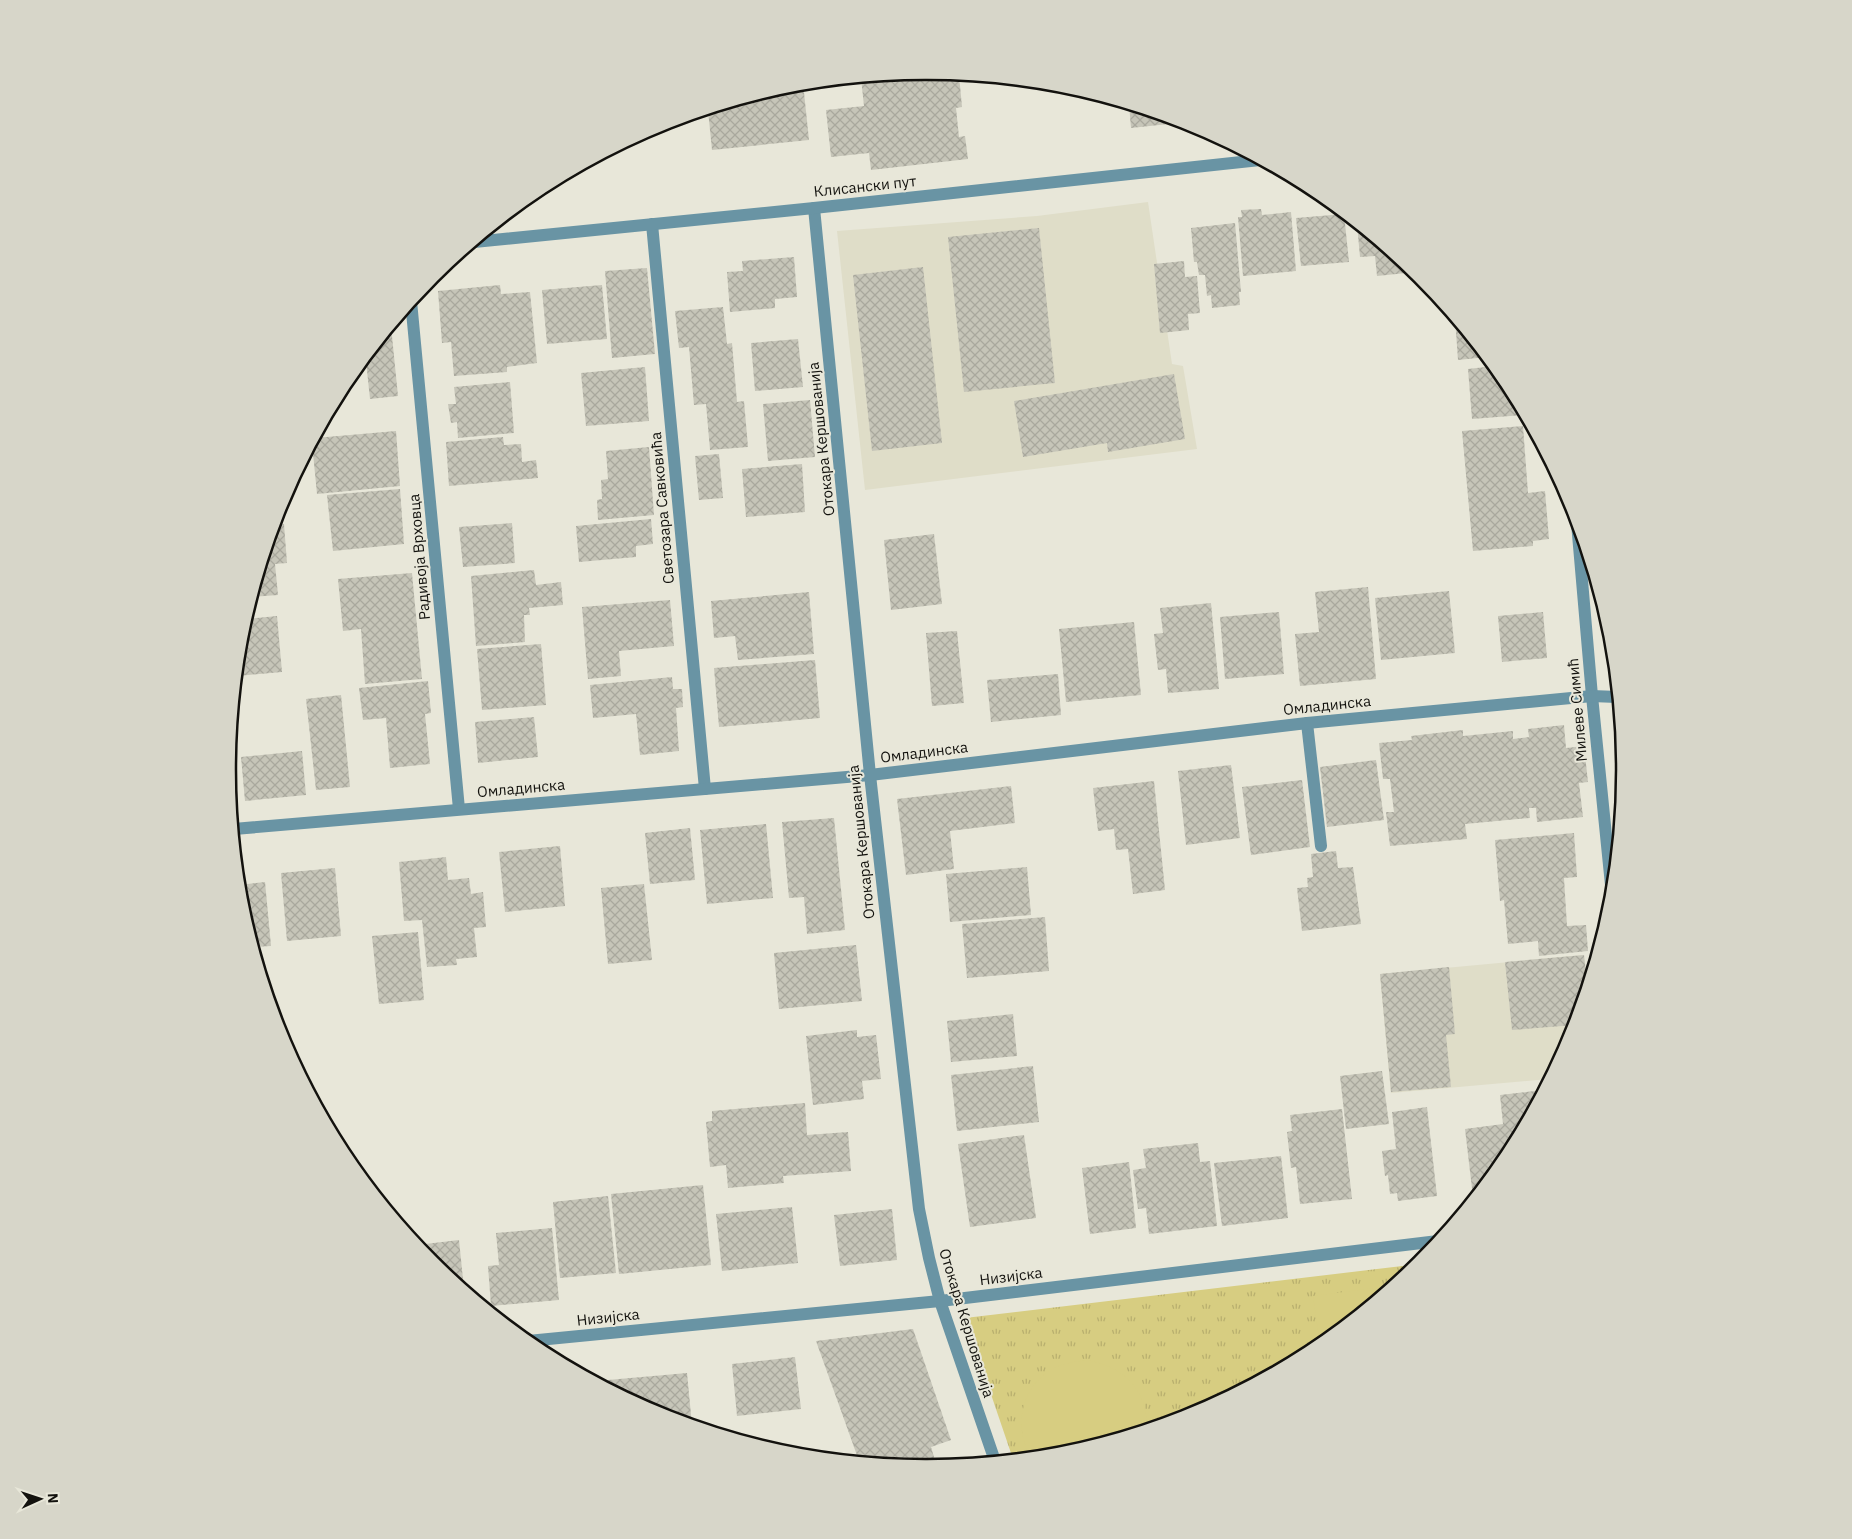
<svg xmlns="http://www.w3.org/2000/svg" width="1852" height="1539" font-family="'IBM Plex Sans',sans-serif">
  <defs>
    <pattern id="grass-tufts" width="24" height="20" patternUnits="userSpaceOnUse" patternTransform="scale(1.25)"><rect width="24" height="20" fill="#d7cd81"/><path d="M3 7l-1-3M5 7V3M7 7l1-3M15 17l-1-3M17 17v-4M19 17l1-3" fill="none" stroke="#b8af6e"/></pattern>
    <pattern id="building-cross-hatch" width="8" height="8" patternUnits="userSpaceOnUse" patternTransform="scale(1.25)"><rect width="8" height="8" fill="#c6c5b8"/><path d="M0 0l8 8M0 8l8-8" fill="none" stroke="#a9a89d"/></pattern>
  </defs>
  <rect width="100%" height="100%" fill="#e8e7d9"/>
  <g fill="#dfddc8">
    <polygon points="1148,202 1172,364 1183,366 1197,449 865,490 837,231 1037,216"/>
    <polygon points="1584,955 1587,984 1571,1037 1549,1079 1391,1093 1380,974"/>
  </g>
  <polygon fill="url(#grass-tufts)" points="1419,1264 1314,1350 1193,1415 1062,1454 1013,1459 965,1318"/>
  <g fill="#d7cd81">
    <polygon points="1382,1287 1383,1293 1320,1345 1313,1296"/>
    <path d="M 1086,1360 C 1123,1366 1148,1389 1147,1429 L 1062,1454 L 1031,1457 C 1013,1428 1021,1387 1052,1369 C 1063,1363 1074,1362 1086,1360 Z"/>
  </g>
  <g fill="url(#building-cross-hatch)">
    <polygon points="926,71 959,75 962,107 956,108 959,137 965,136 968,159 871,170 869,153 831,157 826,110 864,106 861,78"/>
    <polygon points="803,83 809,140 712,150 708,110 790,85"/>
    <polygon points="1129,105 1187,122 1131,128"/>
    <polygon points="1261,209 1262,215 1291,212 1296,271 1243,276 1238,217 1242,217 1241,210"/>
    <polygon points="1344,214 1349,262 1301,266 1296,218"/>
    <polygon points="1235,223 1241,292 1239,292 1240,305 1212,308 1211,295 1207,296 1205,275 1199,275 1197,262 1194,262 1191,228"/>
    <polygon points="1357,224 1416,272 1377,276 1375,256 1360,257"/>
    <polygon points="1039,228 1055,383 964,392 948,237"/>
    <polygon points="794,257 797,297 775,299 775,308 730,312 727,272 743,271 742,261"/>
    <polygon points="1184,261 1185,277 1197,276 1200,313 1188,314 1189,330 1160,333 1154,264"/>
    <polygon points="923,267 942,443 872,451 853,275"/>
    <polygon points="647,268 655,354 612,358 605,271"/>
    <polygon points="500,285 501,294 530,292 537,363 507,367 507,372 454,376 451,342 442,343 438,291"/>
    <polygon points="602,285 607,339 547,344 542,290"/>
    <polygon points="723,307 727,344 732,343 737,402 744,401 748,447 710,450 706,404 694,405 689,347 679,348 675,311"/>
    <polygon points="1455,318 1487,357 1458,360"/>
    <polygon points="391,326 398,396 370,399 366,361 362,361"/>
    <polygon points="798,339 803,387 755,391 751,343"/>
    <polygon points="1494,366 1507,382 1523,415 1472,419 1468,369"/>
    <polygon points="645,367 649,421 586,426 581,373"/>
    <polygon points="1174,374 1185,439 1108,452 1107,443 1023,457 1014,401"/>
    <polygon points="510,382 514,433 458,438 457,422 451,423 448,404 456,404 454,387"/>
    <polygon points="810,400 815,457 768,461 763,404"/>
    <polygon points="1523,426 1528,493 1545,491 1549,539 1533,541 1533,546 1473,551 1462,431"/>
    <polygon points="396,431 400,486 317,494 312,443 315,438"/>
    <polygon points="503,437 504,445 521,444 522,462 536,460 538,478 449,486 446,442"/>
    <polygon points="649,447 654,515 598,520 597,500 602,499 601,480 608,479 606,451"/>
    <polygon points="719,454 723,498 699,500 695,456"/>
    <polygon points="802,464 805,512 746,517 742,469"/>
    <polygon points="400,489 404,544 333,551 327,495"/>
    <polygon points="651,519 653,544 636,546 636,557 579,562 576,526"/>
    <polygon points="512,523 515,563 463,567 459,527"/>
    <polygon points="284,524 287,563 275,564 278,595 252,597 274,525"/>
    <polygon points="934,534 942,604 891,610 884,540"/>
    <polygon points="534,570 536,585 561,582 563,605 529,608 530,615 524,615 525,642 476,646 471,576"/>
    <polygon points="412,573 422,679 365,684 361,629 343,631 338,579"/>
    <polygon points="1368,587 1376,679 1300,686 1295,634 1319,632 1315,592"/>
    <polygon points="1449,591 1455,653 1381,660 1375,598"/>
    <polygon points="809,592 814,654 738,660 735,636 714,638 711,601"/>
    <polygon points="670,600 674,646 619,651 621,676 588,679 582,607"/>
    <polygon points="1211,603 1219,689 1168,693 1166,669 1158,670 1154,634 1163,633 1160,608"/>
    <polygon points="1279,612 1284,674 1225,679 1220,617"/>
    <polygon points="1543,612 1547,658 1502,662 1498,616"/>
    <polygon points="277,616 282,672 237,676 241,633 246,619"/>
    <polygon points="1134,622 1141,695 1066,702 1059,629"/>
    <polygon points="957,631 964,703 932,706 926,633"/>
    <polygon points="541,644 546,705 482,710 477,649"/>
    <polygon points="815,660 820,718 719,727 714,668"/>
    <polygon points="1058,674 1061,715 991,722 987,680"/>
    <polygon points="672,677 673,689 682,689 683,707 676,708 679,751 640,755 636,714 593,718 590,685"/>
    <polygon points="428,681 431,713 425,714 430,764 390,768 386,718 363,720 359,688"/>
    <polygon points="341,695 350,787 316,790 306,699"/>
    <polygon points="534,717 538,757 478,763 475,722"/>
    <polygon points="1564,725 1566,748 1584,746 1588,782 1579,783 1583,817 1537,822 1536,808 1529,808 1530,818 1465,824 1467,839 1390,846 1386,812 1394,812 1390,779 1383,779 1379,743 1412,740 1411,736 1463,730 1463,736 1513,731 1513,739 1529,737 1528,729"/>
    <polygon points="302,751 306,795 245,801 241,757"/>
    <polygon points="1376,760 1384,820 1327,827 1320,767"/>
    <polygon points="1231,765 1240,838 1186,845 1178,771"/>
    <polygon points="1302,780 1310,847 1251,855 1242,787"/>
    <polygon points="1154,781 1165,890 1133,894 1128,849 1116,850 1114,829 1098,831 1093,788"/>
    <polygon points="1011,786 1015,823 950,831 954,869 906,875 897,799"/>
    <polygon points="834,818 845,930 807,934 804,897 789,898 782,822"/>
    <polygon points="766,824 773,898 707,904 700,830"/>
    <polygon points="690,828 695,880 650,884 645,833"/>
    <polygon points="1574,833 1577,877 1564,878 1567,926 1586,925 1588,951 1539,956 1538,941 1508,944 1504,900 1500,901 1495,840"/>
    <polygon points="560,846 565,906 505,912 499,852"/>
    <polygon points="1336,851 1338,868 1353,867 1361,924 1302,931 1297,888 1308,887 1307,878 1313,877 1311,854"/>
    <polygon points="446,857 448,880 469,878 471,894 483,892 486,927 474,928 477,957 456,959 457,965 427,967 422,920 404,921 399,862"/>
    <polygon points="1027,867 1031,915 950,922 946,874"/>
    <polygon points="335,868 341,936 287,941 281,873"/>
    <polygon points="265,882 271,946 254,947 241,905 239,885"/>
    <polygon points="644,884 652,960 608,964 601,888"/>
    <polygon points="1045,917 1049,971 967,978 962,924"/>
    <polygon points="418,932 424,1000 379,1004 372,936"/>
    <polygon points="856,945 862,1001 779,1009 774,953"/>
    <polygon points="1584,955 1587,984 1575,1025 1512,1030 1505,962"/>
    <polygon points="1449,967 1455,1034 1446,1035 1451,1087 1391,1092 1380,974"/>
    <polygon points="1013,1014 1017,1056 951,1062 947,1021"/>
    <polygon points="857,1030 857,1037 876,1035 881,1079 862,1081 864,1099 813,1105 806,1036"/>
    <polygon points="1033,1066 1039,1122 957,1131 951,1075"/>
    <polygon points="1382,1071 1389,1124 1346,1129 1340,1076"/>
    <polygon points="1543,1090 1506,1158 1473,1197 1465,1129 1503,1124 1500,1095"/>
    <polygon points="805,1103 807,1135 848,1132 851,1171 783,1176 784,1183 728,1188 726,1165 710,1167 706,1122 712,1121 712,1111"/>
    <polygon points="1427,1107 1437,1196 1398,1201 1397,1193 1390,1194 1388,1175 1385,1176 1382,1151 1396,1149 1392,1112"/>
    <polygon points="1342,1109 1352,1199 1300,1204 1296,1167 1291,1168 1287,1132 1292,1131 1290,1115"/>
    <polygon points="1024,1135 1036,1218 970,1227 958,1144"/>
    <polygon points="1198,1143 1200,1162 1210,1161 1217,1226 1149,1234 1146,1208 1138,1209 1133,1170 1146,1168 1143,1149"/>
    <polygon points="1281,1156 1288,1218 1222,1226 1214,1163"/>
    <polygon points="1129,1162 1136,1228 1090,1234 1082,1168"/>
    <polygon points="703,1185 711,1265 619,1274 611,1194"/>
    <polygon points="608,1196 616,1273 560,1278 553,1202"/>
    <polygon points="792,1207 798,1263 722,1271 716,1214"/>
    <polygon points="892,1209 897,1260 840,1266 834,1215"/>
    <polygon points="552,1228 559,1300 491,1306 488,1266 499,1265 496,1233"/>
    <polygon points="459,1240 464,1289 432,1263 417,1245"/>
    <polygon points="913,1329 951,1440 931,1447 937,1467 926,1468 890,1464 889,1463 859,1461 816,1341"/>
    <polygon points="795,1357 801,1409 737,1416 732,1364"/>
    <polygon points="687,1373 692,1425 659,1414 609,1388 608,1380"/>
  </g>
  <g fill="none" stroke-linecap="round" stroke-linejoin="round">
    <polyline stroke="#6994a4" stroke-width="12" points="1307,723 1321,846"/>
    <g stroke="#6994a4" stroke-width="12">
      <polyline points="814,208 870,775 919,1209 929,1258 940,1301 995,1461"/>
      <polyline points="652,224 705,789"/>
      <polyline points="474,242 814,208 1260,160"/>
      <polyline points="411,301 459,809"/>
      <polyline points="1577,523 1592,696 1612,895"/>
      <polyline points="234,829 870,775 1307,723 1592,696 1617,697"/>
      <polyline points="528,1341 940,1301 1438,1241"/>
    </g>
  </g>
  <g text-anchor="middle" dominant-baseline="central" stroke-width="4" stroke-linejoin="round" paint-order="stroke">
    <g font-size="15" fill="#13120e" stroke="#e8e7d9">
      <text transform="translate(865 186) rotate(-6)">Клисански пут</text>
      <text transform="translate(821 439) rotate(-96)">Отокара Кершованија</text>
      <text transform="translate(662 508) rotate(-95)">Светозара Савковића</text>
      <text transform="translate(419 557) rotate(-95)">Радивоја Врховца</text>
      <text transform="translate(1327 705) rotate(-6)">Омладинска</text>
      <text transform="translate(1577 710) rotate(-95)">Милеве Симић</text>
      <text transform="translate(924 752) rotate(-7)">Омладинска</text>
      <text transform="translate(521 788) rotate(-5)">Омладинска</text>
      <text transform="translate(861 842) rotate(-96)">Отокара Кершованија</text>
      <text transform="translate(1011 1276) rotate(-7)">Низијска</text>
      <text transform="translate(608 1317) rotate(-6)">Низијска</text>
      <text transform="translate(967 1323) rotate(73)">Отокара Кершованија</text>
    </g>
  </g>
  <path d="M0 0H1852V1539H0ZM925 80H927A689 689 0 0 1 1616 769V770A689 689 0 0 1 927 1459H925A689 689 0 0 1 236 770V769A689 689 0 0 1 925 80Z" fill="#d7d6c9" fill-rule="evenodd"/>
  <path fill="none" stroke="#13120e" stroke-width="2.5" d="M925 80H927A689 689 0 0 1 1616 769V770A689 689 0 0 1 927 1459H925A689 689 0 0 1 236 770V769A689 689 0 0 1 925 80Z"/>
  <g transform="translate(40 1499) rotate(87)" stroke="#e8e7d9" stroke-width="4" paint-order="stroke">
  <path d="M0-4L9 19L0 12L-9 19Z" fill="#13120e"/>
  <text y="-8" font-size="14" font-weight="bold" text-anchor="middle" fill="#13120e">N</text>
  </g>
</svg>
